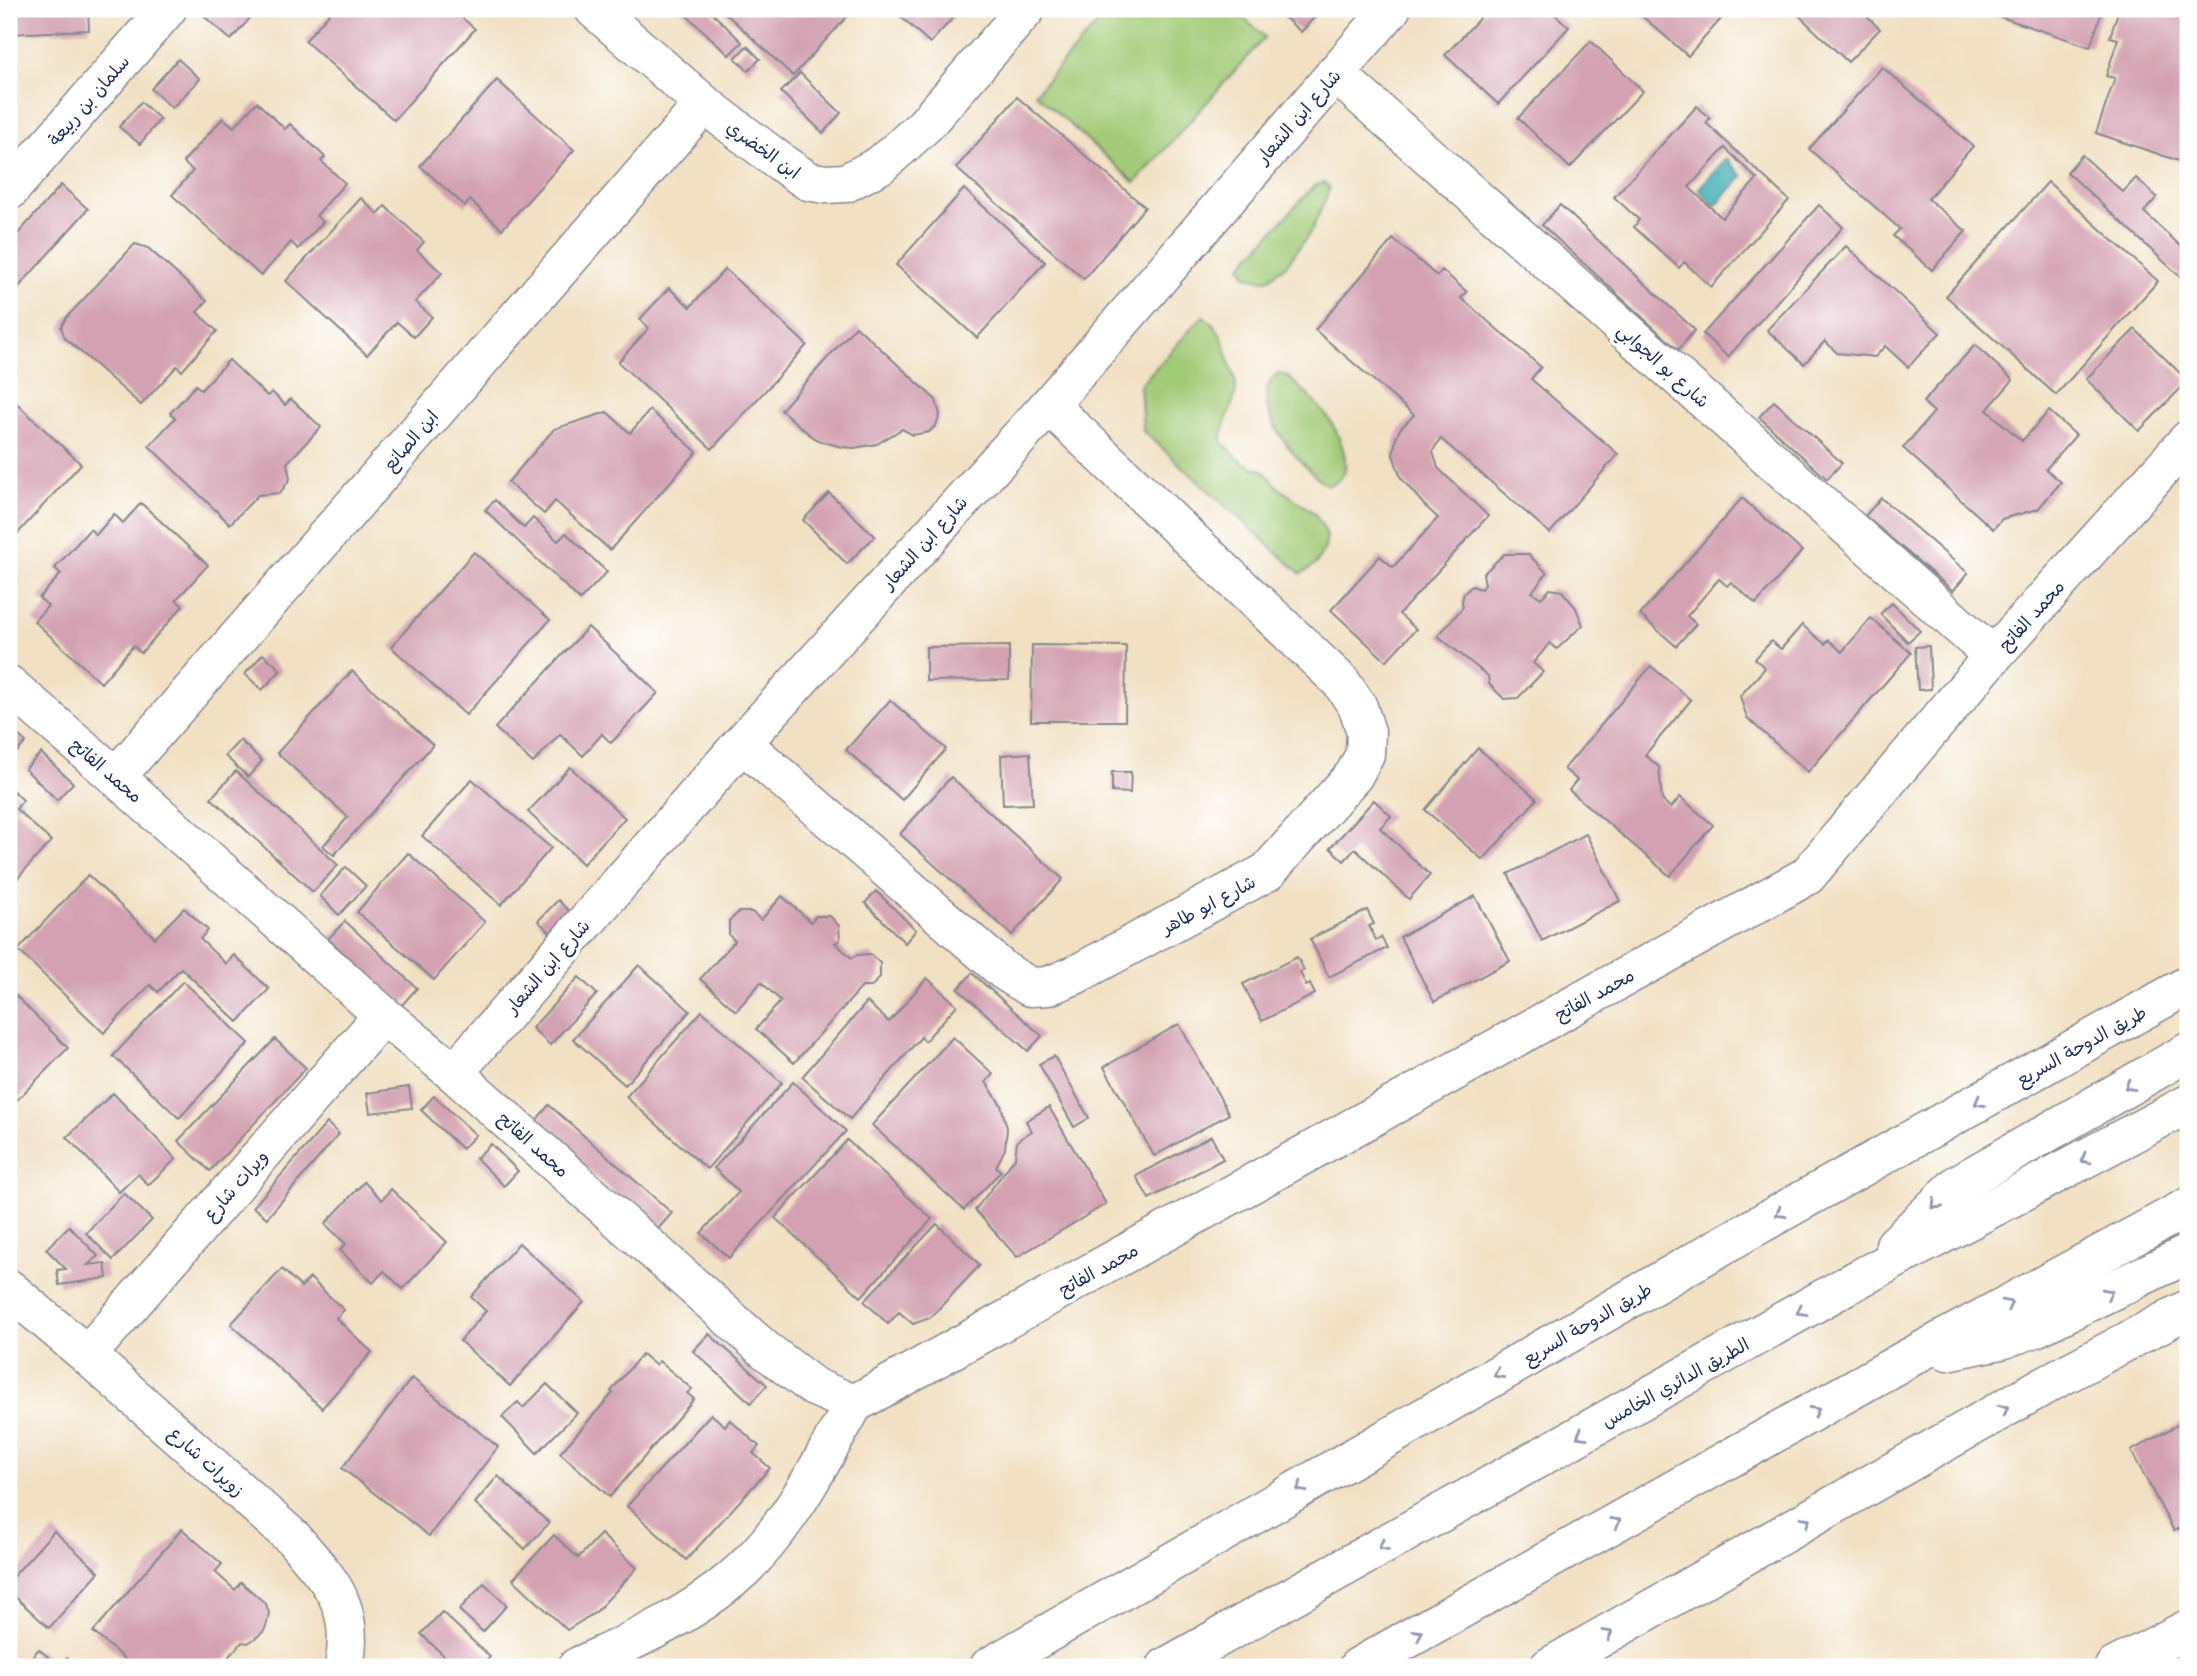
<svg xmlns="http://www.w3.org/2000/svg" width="2197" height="1676" font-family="Mali,'Playpen Sans Arabic',sans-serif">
  <rect width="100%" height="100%" fill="#fff"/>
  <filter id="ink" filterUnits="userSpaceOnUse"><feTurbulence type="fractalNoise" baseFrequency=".0143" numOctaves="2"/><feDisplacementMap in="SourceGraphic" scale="14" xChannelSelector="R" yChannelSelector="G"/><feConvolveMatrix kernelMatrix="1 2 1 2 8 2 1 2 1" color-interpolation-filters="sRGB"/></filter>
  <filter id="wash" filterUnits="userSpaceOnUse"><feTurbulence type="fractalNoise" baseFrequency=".00686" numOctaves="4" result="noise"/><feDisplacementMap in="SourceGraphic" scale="28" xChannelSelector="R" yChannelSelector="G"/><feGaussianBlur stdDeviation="1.57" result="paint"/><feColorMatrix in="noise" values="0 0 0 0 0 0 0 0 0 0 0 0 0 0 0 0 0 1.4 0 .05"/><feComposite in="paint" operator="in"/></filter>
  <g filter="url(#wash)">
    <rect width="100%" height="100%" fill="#f1e0c2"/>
    <g fill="#a3cb77" stroke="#5f7d6a" stroke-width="2">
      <polygon points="1111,9 1234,9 1265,37 1135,183 1035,93"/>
      <path d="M 1324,183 L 1329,187 L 1328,194 L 1312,230 L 1287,264 L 1267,280 C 1253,279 1247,280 1241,266 L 1314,186 Z"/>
      <path d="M 1203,316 C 1223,329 1225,347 1231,368 C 1234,375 1236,381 1236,389 C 1234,408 1222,420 1222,442 L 1242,462 L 1252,467 L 1263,470 L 1279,488 L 1314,513 L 1323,527 L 1327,536 L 1325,548 L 1316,564 L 1301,574 L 1143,431 L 1140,385 Z"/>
      <path d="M 1278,373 L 1287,376 C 1300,388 1315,401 1326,415 C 1336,427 1352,462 1342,476 C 1339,481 1334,483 1328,485 L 1324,483 C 1300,465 1242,402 1278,373 Z"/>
    </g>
    <polygon fill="#3aacb3" stroke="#2a6e88" stroke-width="2" points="1726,159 1743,176 1715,206 1698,189"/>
    <g id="blocks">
      <g fill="#d3a1b1" fill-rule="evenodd">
        <polygon points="9,9 88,9 89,30 9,34"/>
        <polygon points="213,9 258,9 231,40 205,17"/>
        <polygon points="333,9 452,9 475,29 394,120 305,41"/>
        <polygon points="680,9 708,9 742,42 729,55"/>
        <polygon points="721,9 854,9 793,76"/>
        <polygon points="908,9 961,9 930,43 901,17"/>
        <polygon points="1275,9 1322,9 1301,32"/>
        <polygon points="1488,9 1549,9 1569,27 1498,104 1445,55"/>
        <polygon points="1634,9 1730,9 1688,56"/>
        <polygon points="1792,9 1859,9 1880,29 1848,62"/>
        <polygon points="1987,9 2103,9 2090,47 1986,12"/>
        <polygon points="2119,9 2167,9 2188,16 2188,164 2096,133 2115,78 2106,76 2118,39 2110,37"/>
        <polygon points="1591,41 1643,91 1570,168 1518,118"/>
        <polygon points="747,46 760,59 748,71 735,58"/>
        <polygon points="178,59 200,79 172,108 151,89"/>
        <polygon points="1882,67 1973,146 1928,199 1966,231 1932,270 1893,236 1900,229 1809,149"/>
        <polygon points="800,73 841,113 823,133 781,92"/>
        <polygon points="497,80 574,150 502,229 470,200 465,206 420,166"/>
        <polygon points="1017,97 1145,207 1084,279 956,168"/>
        <polygon points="141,102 160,119 140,144 119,127"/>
        <polygon points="257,102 285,129 290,124 325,157 321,161 345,183 316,216 323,222 298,249 291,242 261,276 172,195 193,171 183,162 223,118 234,127"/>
        <path d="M 1697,106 L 1710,118 L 1706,123 L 1789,200 L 1711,287 L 1684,262 L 1679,268 L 1634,227 L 1639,220 L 1614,197 ZM 1725,148 L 1757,179 L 1722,218 L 1689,187 Z"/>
        <polygon points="2082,155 2123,192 2136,178 2157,197 2144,212 2188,253 2188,284 2067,172"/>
        <polygon points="2048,182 2158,281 2056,395 1946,296"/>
        <polygon points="61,185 88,209 9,298 9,244"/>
        <polygon points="964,189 1045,262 977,338 896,265"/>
        <polygon points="361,198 378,214 385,206 424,242 417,250 442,273 415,302 432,317 414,337 397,322 367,355 286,281"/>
        <polygon points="1560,205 1695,330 1678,350 1542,225"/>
        <polygon points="1819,205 1843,227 1728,357 1703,334"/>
        <polygon points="1393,239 1437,276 1442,270 1467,292 1461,298 1541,367 1531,379 1618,454 1550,533 1441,439 1435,447 1433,452 1438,468 1488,516 1399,614 1416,629 1386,661 1331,610 1380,556 1393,567 1438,518 1424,505 1401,478 1393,455 1396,438 1400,429 1414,415 1315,330"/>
        <polygon points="135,244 148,248 207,301 197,312 217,331 182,371 177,366 141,405 65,338 61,327 66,318"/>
        <polygon points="1846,246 1940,333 1908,367 1885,346 1875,357 1837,353 1825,341 1804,364 1767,330"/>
        <polygon points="725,269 807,345 712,449 618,362 649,328 640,319 669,288 690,307"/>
        <polygon points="856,326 936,400 940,415 936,425 929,432 913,435 902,429 877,444 854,448 842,447 820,441 810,435 781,410"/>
        <polygon points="2135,329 2188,381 2139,431 2086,379"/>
        <polygon points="1975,345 2013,380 1987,410 2022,441 2049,411 2076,435 2046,469 2061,482 2038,509 2002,519 1993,529 1903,448 1934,412 1923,402"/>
        <polygon points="229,360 267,396 272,392 285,405 291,399 321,427 287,463 290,479 280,493 258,495 230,524 149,446 175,418 170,413 196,385 201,390"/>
        <polygon points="9,396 81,464 9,543"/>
        <polygon points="1774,401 1842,463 1827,479 1759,417"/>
        <polygon points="650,410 697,452 610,550 555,501 544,514 508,482 554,429 607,412 630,433"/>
        <polygon points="829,493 875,536 847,564 803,520"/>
        <polygon points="1742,498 1802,551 1756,604 1731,582 1727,586 1719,579 1687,616 1696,624 1676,646 1640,615"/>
        <polygon points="1881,498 1968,573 1953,591 1865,516"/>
        <polygon points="495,500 524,528 533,518 558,541 566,533 607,572 580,600 485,510"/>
        <polygon points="141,503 208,565 176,600 183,606 141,653 133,646 101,683 34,621 48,606 39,598 61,574 55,568 90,529 96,535 114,514 123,523"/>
        <polygon points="474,552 550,620 466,715 391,647"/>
        <polygon points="1504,554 1528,554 1547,573 1532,592 1541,598 1550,589 1562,591 1576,608 1583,625 1557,649 1550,643 1533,663 1543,672 1518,698 1504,699 1489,684 1488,676 1438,636 1463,607 1462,601 1464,593 1472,586 1481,589 1485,584 1483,574"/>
        <polygon points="1892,603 1920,631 1908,642 1880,614"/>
        <polygon points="1871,618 1911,653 1808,772 1747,718 1740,696 1765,668 1755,659 1771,641 1781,649 1802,625 1825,644 1829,640 1842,652"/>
        <polygon points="588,627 658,693 611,743 602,734 583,756 560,734 533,763 495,728"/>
        <polygon points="1032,645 1126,646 1125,721 1031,721"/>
        <polygon points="1009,646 1009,680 926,681 926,647"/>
        <polygon points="1929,646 1931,689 1918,690 1915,647"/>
        <polygon points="263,654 281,670 262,690 245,674"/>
        <polygon points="1651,666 1691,700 1645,755 1659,767 1662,800 1671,808 1680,797 1713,825 1670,876 1569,790 1577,780 1564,769"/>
        <polygon points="352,671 433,745 334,855 323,846 348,817 277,753"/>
        <polygon points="890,700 946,749 902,800 846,750"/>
        <polygon points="9,727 26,742 9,761"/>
        <polygon points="240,740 262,761 248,777 225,756"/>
        <polygon points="1478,748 1537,799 1483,860 1425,810"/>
        <polygon points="41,753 73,783 57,800 25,769"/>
        <polygon points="1030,753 1033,804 1003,805 1001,755"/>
        <polygon points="570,767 625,818 583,864 528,812"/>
        <polygon points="236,771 338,865 313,892 211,798"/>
        <polygon points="1112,772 1131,772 1130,793 1112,792"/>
        <polygon points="951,777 1063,879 1012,935 900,834"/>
        <polygon points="472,779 551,848 501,905 422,836"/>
        <polygon points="9,787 23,800 16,809 51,841 9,888"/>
        <polygon points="1374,800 1391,816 1380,828 1430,875 1409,899 1355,849 1344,861 1330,848"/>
        <polygon points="1586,834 1620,901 1542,941 1508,874"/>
        <polygon points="408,853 485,922 434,980 357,912"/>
        <polygon points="346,867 366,886 339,915 320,896"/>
        <polygon points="88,875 155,938 184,908 208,930 200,939 226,964 234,955 269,989 238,1022 181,968 158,992 150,985 104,1033 18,950"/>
        <polygon points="876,891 916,930 905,943 865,903"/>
        <polygon points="782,896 811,922 816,916 830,916 839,926 840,940 835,943 852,958 857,955 870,954 880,963 880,977 871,987 862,987 794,1063 756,1029 781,1001 761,982 736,1011 700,979 735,941 729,935 729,921 739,912 752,912 761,920"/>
        <polygon points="1475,896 1510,961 1434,1002 1400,937"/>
        <polygon points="558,900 572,914 552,934 538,921"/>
        <polygon points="1367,910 1374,924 1369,926 1376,940 1381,937 1387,948 1329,977 1310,939"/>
        <polygon points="345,921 417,988 401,1006 328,939"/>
        <polygon points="1297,957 1304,970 1300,972 1306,986 1310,984 1315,994 1262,1021 1243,984"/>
        <polygon points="639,965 690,1011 625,1085 573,1039"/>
        <polygon points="972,973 1042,1036 1028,1051 958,989"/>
        <polygon points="579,977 597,994 550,1045 532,1028"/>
        <polygon points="927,978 957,1005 925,1041 921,1037 850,1119 802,1077 867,1002 889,1022"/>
        <polygon points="183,981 249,1043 179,1118 113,1056"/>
        <polygon points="9,989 68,1048 9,1108"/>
        <polygon points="702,1011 782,1083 707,1169 626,1097"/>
        <polygon points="1179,1024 1229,1114 1154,1156 1104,1067"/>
        <polygon points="953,1037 993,1074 986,1082 1001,1105 1007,1128 1005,1149 996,1167 1001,1171 964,1210 872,1125"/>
        <polygon points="275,1039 306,1068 210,1171 178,1141"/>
        <polygon points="1054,1056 1089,1118 1074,1127 1039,1064"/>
        <polygon points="793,1082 846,1131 729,1258 701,1233 739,1192 714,1168"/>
        <polygon points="409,1087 412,1108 370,1113 367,1093"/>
        <polygon points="113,1093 176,1159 148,1185 138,1174 119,1192 67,1137"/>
        <polygon points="434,1096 476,1135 462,1149 421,1110"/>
        <polygon points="549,1105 672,1213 657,1230 534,1123"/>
        <polygon points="1049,1107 1106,1204 1017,1257 975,1210 1015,1158 1017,1141 1032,1131 1026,1121"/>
        <polygon points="327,1123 339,1134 267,1218 253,1207"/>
        <polygon points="1211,1136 1223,1159 1149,1199 1136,1176"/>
        <polygon points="847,1140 932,1219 861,1297 775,1218"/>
        <polygon points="491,1144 518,1171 504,1186 476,1158"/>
        <polygon points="364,1182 382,1200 391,1189 447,1242 403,1289 384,1271 373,1283 340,1250 346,1244 325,1224"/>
        <polygon points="124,1193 152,1220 113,1260 86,1233"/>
        <polygon points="937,1224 980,1265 930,1318 913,1324 899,1312 888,1324 864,1301"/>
        <polygon points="69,1226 98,1256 88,1265 105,1263 107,1278 59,1285 57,1270 66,1269 46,1249"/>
        <polygon points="519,1243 584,1302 510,1386 460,1341 486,1311 471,1297"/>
        <polygon points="282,1269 301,1287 310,1278 344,1310 336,1318 372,1352 322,1408 231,1324"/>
        <polygon points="709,1334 767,1385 751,1403 693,1351"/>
        <polygon points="642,1354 655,1365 659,1361 692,1389 687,1393 694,1399 610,1497 560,1453 613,1393 611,1391"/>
        <polygon points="412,1378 498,1447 429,1536 342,1468"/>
        <polygon points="547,1384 577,1413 537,1453 502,1417 518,1402 523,1408"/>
        <polygon points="711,1414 725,1426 730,1420 759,1446 753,1453 770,1468 686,1560 627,1506"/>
        <polygon points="2188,1419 2188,1523 2174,1531 2131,1451"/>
        <polygon points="498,1476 549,1523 525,1549 475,1503"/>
        <polygon points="182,1529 222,1564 215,1572 235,1590 241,1582 266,1604 269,1613 267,1623 264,1631 257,1637 248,1643 242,1642 219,1667 134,1667 93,1632"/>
        <polygon points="54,1531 99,1572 49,1628 9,1591 9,1581"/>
        <polygon points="601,1534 637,1568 596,1612 567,1630 513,1579 554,1535 578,1558"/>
        <polygon points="484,1583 507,1605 483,1632 459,1610"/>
        <polygon points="442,1612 490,1657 481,1667 456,1667 421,1634"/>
        <polygon points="39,1649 59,1667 67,1658 78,1667 22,1667"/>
      </g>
    </g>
  </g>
  <g filter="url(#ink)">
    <use href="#blocks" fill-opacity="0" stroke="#868890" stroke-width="2"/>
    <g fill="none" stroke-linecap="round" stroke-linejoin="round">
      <g stroke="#868890" stroke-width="41">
        <g id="minor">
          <polyline points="594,9 704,104 783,164 808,181 825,184 846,183 880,165 901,147 925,125 1026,9"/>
          <polyline points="1335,73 1993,656"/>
          <polyline points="9,191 167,9"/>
          <polyline points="9,685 116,777 383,1015 454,1073 764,1349 814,1387 854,1404"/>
          <polyline points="742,743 1004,971 1030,987 1048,986 1075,975 1267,872 1354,775 1365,754 1366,732 1358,707 1341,682 1049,405"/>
          <polyline points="116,777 704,104"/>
          <polyline points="454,1073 742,743 1049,405 1391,9"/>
          <path d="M 9,1289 L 87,1355 L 293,1538 C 331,1582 356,1605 344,1667"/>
          <polyline points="87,1355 383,1015"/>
          <polyline points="854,1404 1807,876 1993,656 2188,440"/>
          <path d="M 577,1667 C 630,1642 686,1618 731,1580 C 786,1534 819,1465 854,1404"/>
          <polyline points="989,1667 1746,1232 2188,985"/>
          <polyline points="1549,1667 2047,1384 2188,1309"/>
          <polyline points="2114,1667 2188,1629"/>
        </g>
      </g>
      <g stroke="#868890" stroke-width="41">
        <g id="highway">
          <polyline points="1895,1245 1958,1184 2188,1052"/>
          <polyline points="1948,1351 2001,1340 2035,1328 2188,1254"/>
          <polyline points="1166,1667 1860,1278 2188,1104"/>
          <polyline points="1358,1667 1905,1360 2188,1207"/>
        </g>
      </g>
      <use href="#minor" stroke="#fff" stroke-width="38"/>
      <use href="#highway" stroke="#fff" stroke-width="38"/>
    </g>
    <defs><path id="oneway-chevron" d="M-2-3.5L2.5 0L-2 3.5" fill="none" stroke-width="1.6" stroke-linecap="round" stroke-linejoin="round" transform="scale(1.75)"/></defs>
    <g stroke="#8d97ae">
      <use href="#oneway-chevron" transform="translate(2129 1086) rotate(150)"/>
      <use href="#oneway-chevron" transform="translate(1979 1102) rotate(151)"/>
      <use href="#oneway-chevron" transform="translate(2085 1159) rotate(152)"/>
      <use href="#oneway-chevron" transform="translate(1936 1205) rotate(136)"/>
      <use href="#oneway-chevron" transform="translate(1780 1213) rotate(151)"/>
      <use href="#oneway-chevron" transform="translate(2108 1293) rotate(-26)"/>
      <use href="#oneway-chevron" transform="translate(2008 1304) rotate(-28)"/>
      <use href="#oneway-chevron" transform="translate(1801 1311) rotate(151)"/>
      <use href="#oneway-chevron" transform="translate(1498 1374) rotate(150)"/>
      <use href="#oneway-chevron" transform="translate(2004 1409) rotate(-30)"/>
      <use href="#oneway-chevron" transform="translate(1815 1411) rotate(-29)"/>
      <use href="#oneway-chevron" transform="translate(1581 1435) rotate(151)"/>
      <use href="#oneway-chevron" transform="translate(1301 1488) rotate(150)"/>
      <use href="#oneway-chevron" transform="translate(1806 1521) rotate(-30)"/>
      <use href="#oneway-chevron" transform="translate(1616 1522) rotate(-29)"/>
      <use href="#oneway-chevron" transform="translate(1383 1546) rotate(151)"/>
      <use href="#oneway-chevron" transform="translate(1418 1634) rotate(-29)"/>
      <use href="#oneway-chevron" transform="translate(1608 1634) rotate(-30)"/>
    </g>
  </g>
  <g text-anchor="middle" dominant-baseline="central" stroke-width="7" stroke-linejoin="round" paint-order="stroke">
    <g font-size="18" fill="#1b2f5e" stroke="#fff">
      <text transform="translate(88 100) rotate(-49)">سلمان بن ربيعة</text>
      <text transform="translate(1298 116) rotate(-49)">شارع ابن الشعار</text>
      <text transform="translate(764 149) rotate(36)">ابن الخضري</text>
      <text transform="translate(1664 365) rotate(42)">شارع بو الجوابي</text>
      <text transform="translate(410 440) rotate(-49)">ابن الصانع</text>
      <text transform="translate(924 542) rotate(-48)">شارع ابن الشعار</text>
      <text transform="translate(2031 615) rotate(-48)">محمد الفاتح</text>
      <text transform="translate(107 770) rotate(41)">محمد الفاتح</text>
      <text transform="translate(1208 904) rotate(-28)">شارع ابو طاهر</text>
      <text transform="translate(547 966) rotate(-49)">شارع ابن الشعار</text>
      <text transform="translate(1594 994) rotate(-29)">محمد الفاتح</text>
      <text transform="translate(2081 1045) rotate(-29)">طريق الدوحة السريع</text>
      <text transform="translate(534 1144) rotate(42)">محمد الفاتح</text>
      <text transform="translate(235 1185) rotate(-49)">ويرات شارع</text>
      <text transform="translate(1098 1269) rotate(-29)">محمد الفاتح</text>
      <text transform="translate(1587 1323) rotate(-30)">طريق الدوحة السريع</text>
      <text transform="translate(1675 1382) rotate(-29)">الطريق الدائري الخامس</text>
      <text transform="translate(207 1461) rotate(42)">زويرات شارع</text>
    </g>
  </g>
  <rect width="2197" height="1676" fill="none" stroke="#fff" stroke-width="35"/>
</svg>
